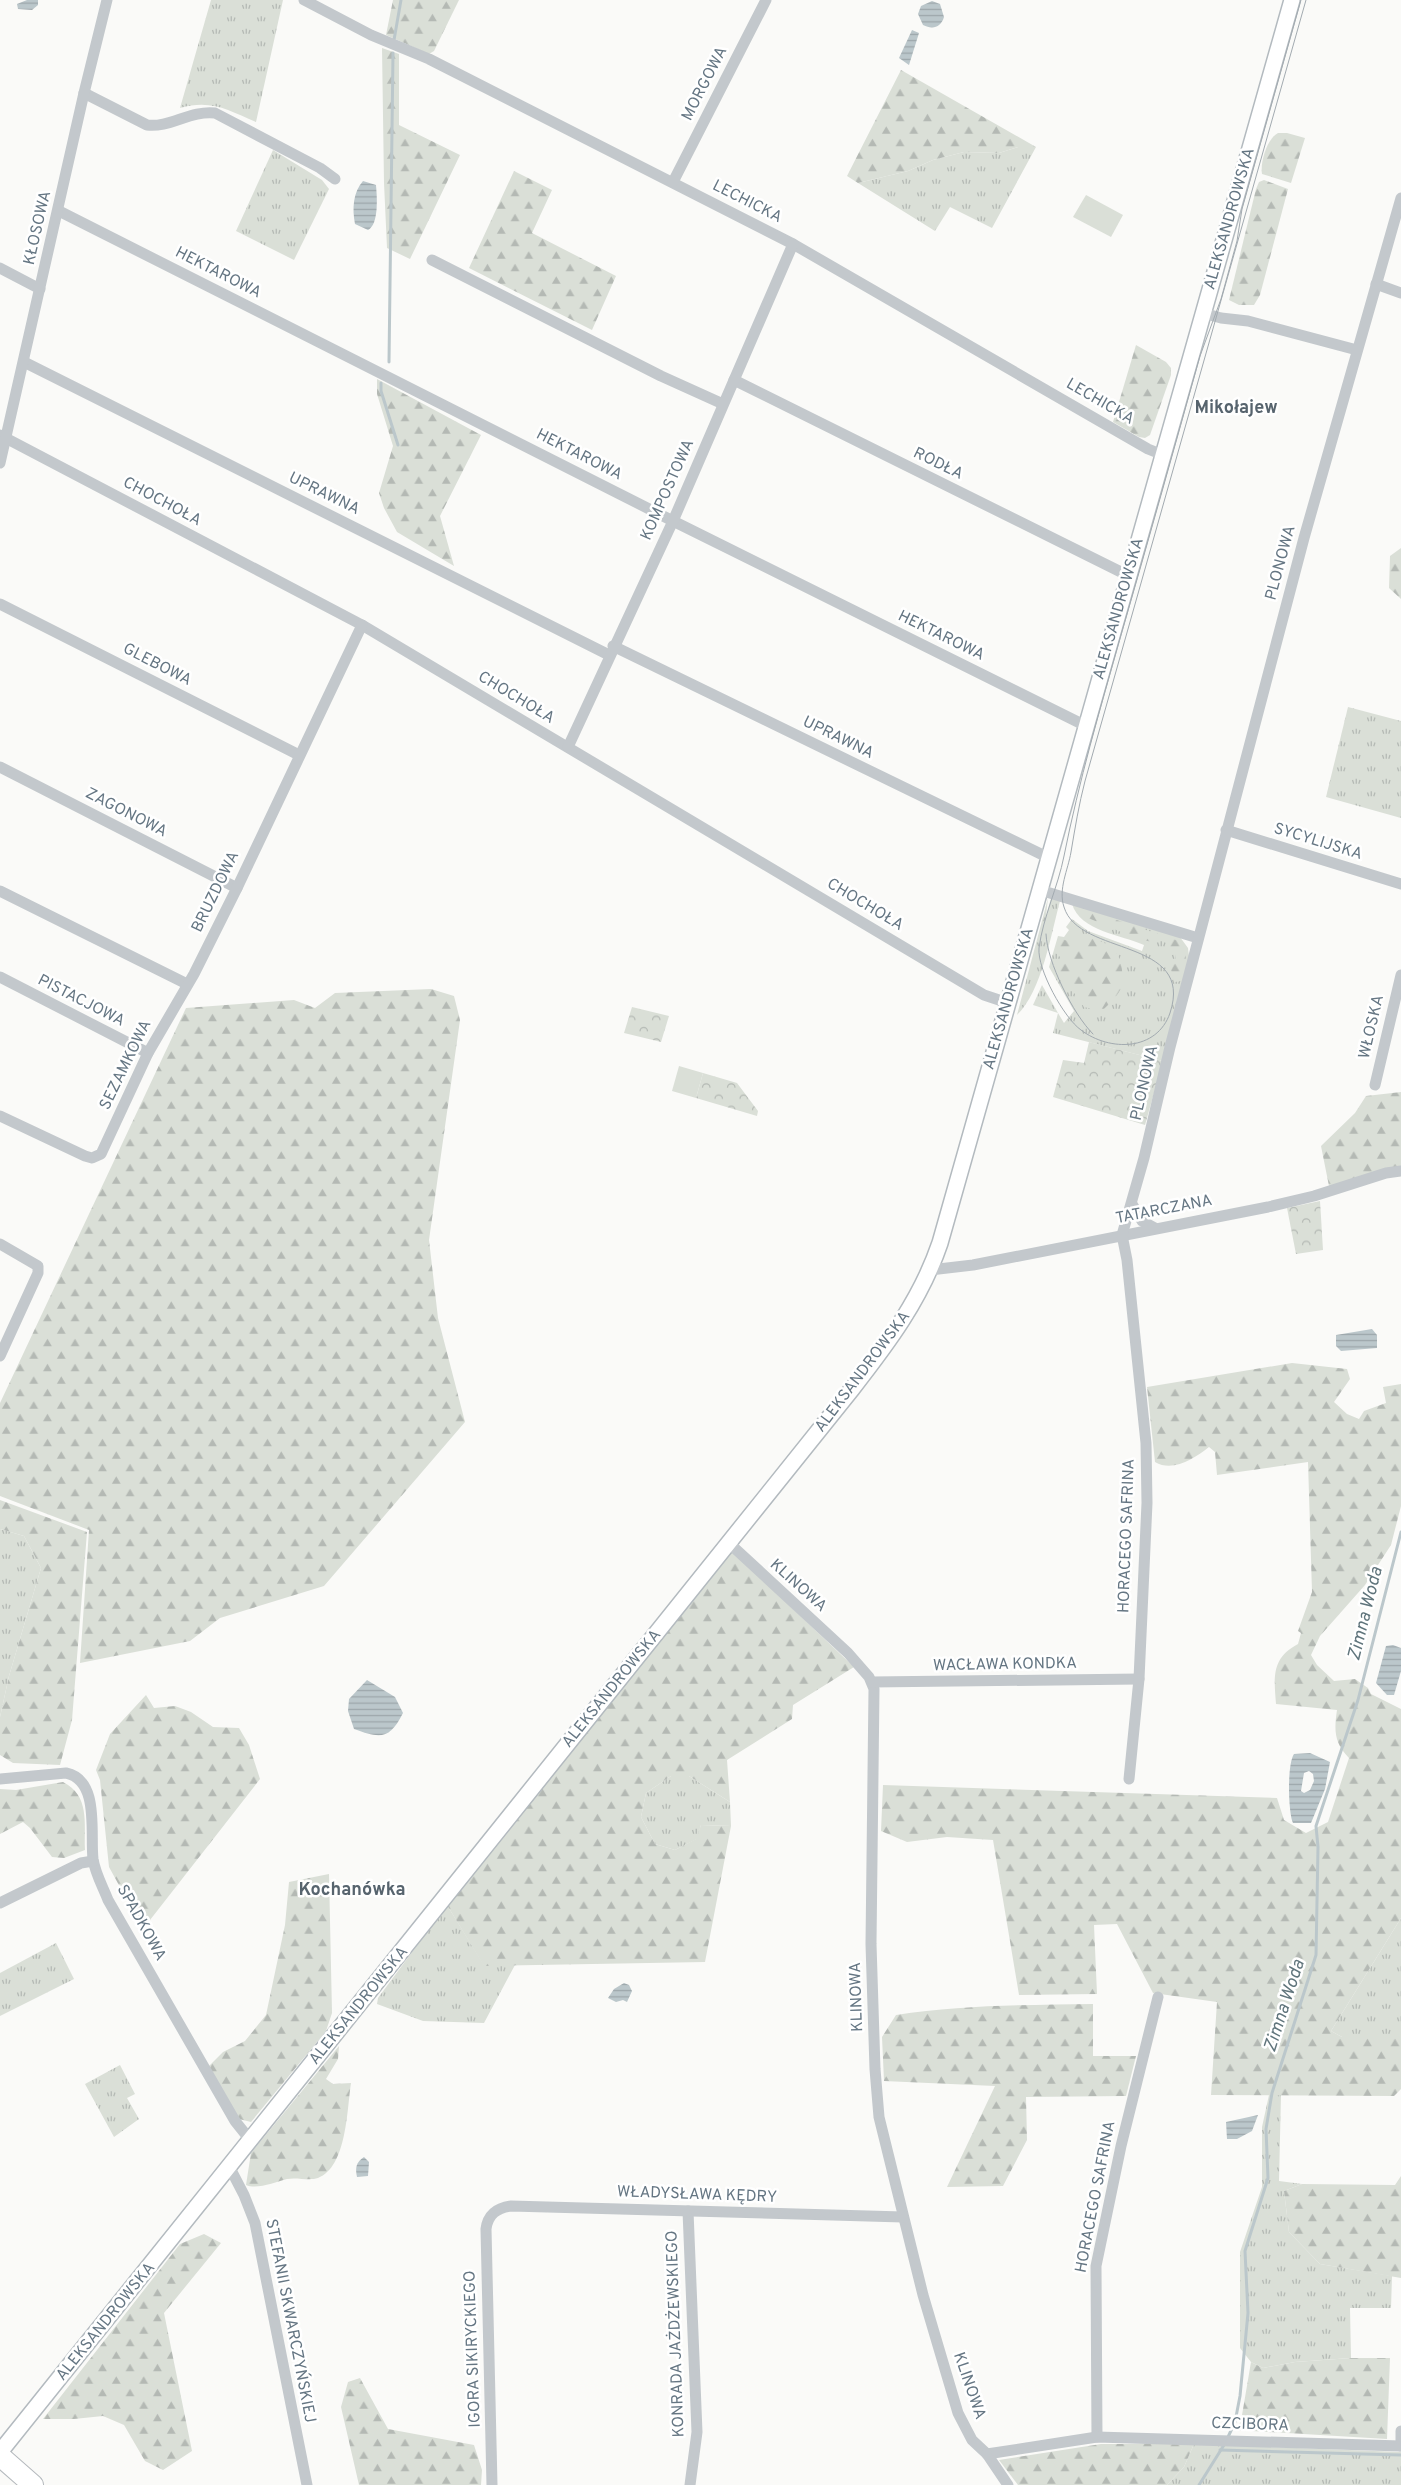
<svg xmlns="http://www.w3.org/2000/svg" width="1401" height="2485" font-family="Overpass,sans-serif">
  <defs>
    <pattern id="grass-tufts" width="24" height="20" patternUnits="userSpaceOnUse" patternTransform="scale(1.25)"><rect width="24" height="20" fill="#dadfd7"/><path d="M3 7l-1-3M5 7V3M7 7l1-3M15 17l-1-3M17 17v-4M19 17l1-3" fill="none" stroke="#b4b9b4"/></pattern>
    <pattern id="forest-firs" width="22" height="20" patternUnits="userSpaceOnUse" patternTransform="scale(1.25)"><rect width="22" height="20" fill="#dadfd7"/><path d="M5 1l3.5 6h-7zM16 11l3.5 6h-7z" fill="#b4b9b4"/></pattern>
    <pattern id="park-crowns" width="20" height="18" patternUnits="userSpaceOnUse" patternTransform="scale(1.25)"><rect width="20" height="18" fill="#dadfd7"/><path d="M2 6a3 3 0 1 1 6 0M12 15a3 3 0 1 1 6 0" fill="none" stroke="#b4b9b4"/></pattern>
    <pattern id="water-rules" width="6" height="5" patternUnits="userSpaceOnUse" patternTransform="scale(1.25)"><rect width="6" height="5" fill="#bbc7cb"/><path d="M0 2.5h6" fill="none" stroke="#9ca6aa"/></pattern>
  </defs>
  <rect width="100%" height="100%" fill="#fafaf8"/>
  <g fill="url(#grass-tufts)">
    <path d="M 211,0 L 283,0 L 256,122 C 228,110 211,99 180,108 Z"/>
    <polygon points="1018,147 1036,147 992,228 950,207 935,231 858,183 908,171 933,160 964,152 999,153"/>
    <polygon points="273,150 322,180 329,189 294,260 236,231"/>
    <polygon points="1348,707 1401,721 1401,818 1326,797"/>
    <path d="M 1048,898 L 1046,916 L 1051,898 L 1060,901 C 1051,934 1042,991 1017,1015 Z"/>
    <path d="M 1072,904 L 1180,937 L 1188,948 L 1189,956 L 1163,1061 L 1053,1033 L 1058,1013 L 1064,1023 L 1074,1011 L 1049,967 L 1058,936 L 1064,937 L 1069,930 L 1066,927 L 1072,919 L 1088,931 L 1142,951 L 1144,945 C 1122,935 1080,931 1072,904 Z"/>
    <polygon points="1042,985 1058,1013 1033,1005"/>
    <polygon points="0,1529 24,1536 41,1568 9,1676 0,1717"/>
    <polygon points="671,1776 689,1776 730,1802 731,1826 701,1825 697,1839 675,1850 655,1844 641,1817 646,1793"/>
    <polygon points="447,1905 484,1965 515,1965 484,2023 423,2021 377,2004 378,1998"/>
    <polygon points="1401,1918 1401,2037 1342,2037 1331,2031"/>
    <polygon points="56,1943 74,1979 0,2016 0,1973"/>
    <polygon points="120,2065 135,2094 127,2098 139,2119 114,2137 85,2084"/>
    <polygon points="1269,2095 1281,2095 1279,2181 1302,2184 1284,2191 1289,2232 1320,2264 1392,2276 1391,2308 1350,2308 1351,2358 1295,2362 1263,2368 1251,2362 1240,2348 1240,2252 1262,2187 1262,2127"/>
    <polygon points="1194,2444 1401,2452 1401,2485 1167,2485 1184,2467"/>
  </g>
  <g fill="url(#forest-firs)">
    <polygon points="393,0 459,0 434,51 429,54 386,35"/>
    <polygon points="382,48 399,54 399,125 460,155 410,259 387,248 384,183"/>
    <polygon points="901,70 1036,147 1018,147 999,153 964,152 933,160 908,171 858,183 847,176"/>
    <path d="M 1278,133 L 1287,133 L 1305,138 L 1291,183 L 1262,174 C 1260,162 1267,139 1278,133 Z"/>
    <polygon points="514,171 552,190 532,233 616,276 592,330 469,268"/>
    <polygon points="1264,180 1288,189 1260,295 1254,305 1239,305 1229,300 1256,189 1259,182"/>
    <polygon points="1136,345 1166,362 1171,368 1171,375 1150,435 1145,438 1139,437 1113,422"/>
    <polygon points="377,379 481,435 440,516 454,566 397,532 384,508 379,493 393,446 377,394"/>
    <polygon points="1401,548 1401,599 1389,588 1390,556"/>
    <polygon points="1093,912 1179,941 1185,947 1186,957 1181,981 1175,982 1171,970 1176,959 1175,954 1169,950 1165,941 1156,938 1152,942 1135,938 1086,917 1086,913"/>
    <path d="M 1088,938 C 1108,942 1120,949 1122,970 C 1122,975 1124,982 1122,986 C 1118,996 1109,1004 1102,1011 L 1084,1007 L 1060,973 L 1060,957 L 1056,953 L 1058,942 L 1062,939 L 1068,941 Z"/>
    <polygon points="431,989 454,996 460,1020 429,1240 438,1318 465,1422 324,1586 220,1618 190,1641 80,1663 89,1530 0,1496 0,1403 186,1008 294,1000 315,1008 335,993"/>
    <polygon points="1401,1092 1401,1168 1329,1186 1321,1146 1355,1113 1366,1096"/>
    <path d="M 1292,1363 L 1347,1369 L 1350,1379 L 1334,1402 L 1347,1414 L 1359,1419 L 1364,1411 L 1386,1403 L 1383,1387 L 1401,1384 L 1401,1506 L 1391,1545 L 1365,1585 L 1320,1636 L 1311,1655 L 1317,1665 L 1334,1681 L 1355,1679 L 1368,1688 L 1371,1694 L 1401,1709 L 1401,1918 L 1331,2031 L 1342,2037 L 1401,2037 L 1401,2089 L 1394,2096 L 1211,2095 L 1217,2002 L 1153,1993 L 1117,1924 L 1094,1925 L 1097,1994 L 1019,1995 L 993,1840 L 947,1837 L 907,1842 L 881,1831 L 883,1785 L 1277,1798 L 1284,1820 L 1306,1833 L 1328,1822 L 1349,1758 C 1334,1743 1334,1730 1337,1710 L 1276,1704 C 1274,1678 1271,1658 1298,1644 L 1301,1633 L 1298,1631 L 1312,1592 L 1308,1462 L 1217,1475 L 1215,1452 L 1209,1447 C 1195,1458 1173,1473 1155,1462 L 1147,1387 Z"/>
    <polygon points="0,1500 87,1532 72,1720 60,1765 13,1763 0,1755 0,1717 9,1676 41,1568 24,1536 0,1529"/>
    <polygon points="731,1550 854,1667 793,1705 792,1719 727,1760 730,1802 689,1776 671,1776 646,1793 641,1817 655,1844 675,1850 696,1839 701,1825 731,1826 705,1962 484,1966 447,1905"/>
    <polygon points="146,1695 154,1708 175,1706 191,1712 213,1727 239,1728 249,1745 260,1779 143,1929 109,1867 100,1780 96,1770 110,1734"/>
    <path d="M 63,1782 C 90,1796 84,1822 85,1850 L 64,1858 L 52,1857 L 30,1828 L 23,1822 L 0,1834 L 0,1789 L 16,1790 Z"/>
    <polygon points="329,1874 332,2013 326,2031 251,2122 239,2119 208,2067 223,2052 245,2041 266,2015 285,1925 289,1882"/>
    <path d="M 1093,2004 L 1093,2056 L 1136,2056 L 1126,2096 L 1026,2097 L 1027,2140 L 1003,2186 L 947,2187 L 995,2086 L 884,2081 L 882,2037 L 896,2015 C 961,2005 1028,2005 1093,2004 Z"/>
    <path d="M 339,2046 L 338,2059 L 326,2079 L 333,2084 L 351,2083 C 347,2109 347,2167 318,2178 C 309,2181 297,2177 287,2179 C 275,2182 257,2190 246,2185 L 251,2153 Z"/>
    <polygon points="1401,2176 1401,2278 1320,2264 1289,2232 1284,2191 1302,2184 1395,2185"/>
    <polygon points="204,2234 221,2243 164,2313 192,2451 163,2470 145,2461 124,2425 103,2416 74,2419 43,2419 180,2244"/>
    <polygon points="1351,2358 1390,2358 1387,2439 1236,2430 1241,2421 1251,2362 1263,2368 1295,2362"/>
    <polygon points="360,2378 388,2429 474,2445 482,2470 481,2485 359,2485 341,2407 348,2382"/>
    <polygon points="1101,2444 1194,2444 1184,2467 1167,2485 1018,2485 999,2460"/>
  </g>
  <g fill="url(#park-crowns)">
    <polygon points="632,1007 669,1016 661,1042 624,1033"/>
    <polygon points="1089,1042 1163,1061 1145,1125 1053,1097 1063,1060 1084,1063"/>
    <polygon points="703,1073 737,1083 758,1111 757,1116 696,1098"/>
    <polygon points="1320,1201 1323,1250 1296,1254 1287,1208"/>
  </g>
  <g fill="#dadfd7">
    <polygon points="1086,195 1123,215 1111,237 1073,217"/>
    <polygon points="679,1066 703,1073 696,1098 672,1091"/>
  </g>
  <g fill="url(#water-rules)" fill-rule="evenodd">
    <polygon points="27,0 38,0 38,5 32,10 18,9 17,4"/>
    <path d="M 932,1 L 940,4 L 944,17 C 941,27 933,30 923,25 L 918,14 L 921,6 Z"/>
    <polygon points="912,30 919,33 909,65 899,58"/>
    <path d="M 363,181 L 376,185 C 377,197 379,224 368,230 L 355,224 C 352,209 353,192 363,181 Z"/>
    <polygon points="1372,1329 1377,1335 1377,1348 1341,1351 1336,1346 1336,1335"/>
    <polygon points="1393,1645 1401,1648 1401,1671 1394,1695 1387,1695 1376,1683 1386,1646"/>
    <path d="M 367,1680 L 395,1697 L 403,1713 C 390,1739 381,1739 354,1729 L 348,1711 L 349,1699 Z"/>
    <path d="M 1310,1753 L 1330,1762 L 1325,1789 L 1311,1823 L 1293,1823 C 1288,1812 1287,1764 1294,1754 ZM 1309,1771 L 1313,1774 L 1314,1781 L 1310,1790 L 1304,1793 L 1301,1791 L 1304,1773 Z"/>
    <polygon points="624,1983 629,1985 632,1991 627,2002 623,2000 616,2002 608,1998 614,1989"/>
    <polygon points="1258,2115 1252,2131 1237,2139 1227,2139 1226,2122"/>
    <path d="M 364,2157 L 369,2162 L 368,2176 L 357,2177 C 355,2168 356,2162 364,2157 Z"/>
  </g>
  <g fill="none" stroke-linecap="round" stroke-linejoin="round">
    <g stroke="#bbc7cb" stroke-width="3">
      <polyline points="394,40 401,0"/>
      <polyline points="389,362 393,53"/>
      <polyline points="381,383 381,391 398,445"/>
      <polyline points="1228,2437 1235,2422 1240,2396 1248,2313 1245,2251 1268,2178 1266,2129 1272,2093 1316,1955 1318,1847 1316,1826 1358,1700 1401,1532"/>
      <polyline points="1220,2450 1401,2455"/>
      <polyline points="1199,2485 1224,2445"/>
    </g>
    <g stroke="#b3babf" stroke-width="18">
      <path id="secondary" d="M 0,2452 L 852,1389 C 888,1343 921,1299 940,1243 L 1292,0"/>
    </g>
    <g stroke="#b4b9bd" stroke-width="22">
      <polyline id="motorway" points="0,2456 33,2485"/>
    </g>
    <g stroke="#c3c8cc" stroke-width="11">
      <polyline points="304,0 371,35 429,59 793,244 1148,449 1163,455"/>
      <path d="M 84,93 L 147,125 C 169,128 191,110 215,113 L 320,168 L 335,179"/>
      <polyline points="673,182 766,0"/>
      <polyline points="59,211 673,521 1086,726"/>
      <polyline points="432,260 661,376 723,404"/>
      <polyline points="0,268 40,289"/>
      <polyline points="1376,284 1401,293"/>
      <polyline points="1203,313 1221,318 1248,321 1357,350"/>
      <polyline points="24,362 609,655"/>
      <polyline points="734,380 1129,576"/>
      <polyline points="0,435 362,625 984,995 1008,1003"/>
      <polyline points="0,463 84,93 107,0"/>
      <polyline points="0,604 299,755"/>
      <polyline points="613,646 1049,858"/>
      <polyline points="568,747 673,521 793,244"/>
      <polyline points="0,767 237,888"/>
      <polyline points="1226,830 1401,884"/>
      <polyline points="1040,890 1198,938"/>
      <polyline points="0,891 187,984"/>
      <polyline points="0,977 148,1053"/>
      <polyline points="1375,1085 1401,975"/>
      <polyline points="0,1116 85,1156 92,1158 101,1154 148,1053 194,974 237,888 362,625"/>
      <polyline points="1132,1204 1142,1221 1155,1228"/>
      <polyline points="0,1244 38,1266 38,1273 0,1356"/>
      <polyline points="930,1270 973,1265 1268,1207 1314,1196 1386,1173 1401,1171"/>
      <polyline points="729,1543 848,1653 869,1677 874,1689 871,1944 875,2069 879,2117 923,2295 958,2413 972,2440 987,2454 1008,2485"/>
      <polyline points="872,1682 1139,1679"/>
      <path d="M 0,1779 L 66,1773 C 100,1780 90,1833 93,1859 C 95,1873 103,1887 108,1900 L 235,2121 L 251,2141"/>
      <polyline points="1129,1779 1139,1679 1147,1503 1146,1443 1127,1260 1122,1235 1144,1158 1170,1047 1304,538 1401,198"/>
      <polyline points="0,1903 81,1863 93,1861"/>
      <polyline points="230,2168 244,2195 255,2223 307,2485"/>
      <polyline points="688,2211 697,2432 690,2485"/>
      <polyline points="1097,2437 1096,2266 1121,2146 1158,1997"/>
      <polyline points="1401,2446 1401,2431"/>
      <polyline points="987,2454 1097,2437 1401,2446"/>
      <path d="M 492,2485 L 486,2229 C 488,2214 497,2208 511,2206 L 903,2217"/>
    </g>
    <use href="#secondary" stroke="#fff" stroke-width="15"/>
    <use href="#motorway" stroke="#fff" stroke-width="20"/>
    <g stroke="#a2aab0" stroke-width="1">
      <path d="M 1301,0 L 1242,209 L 1237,241 L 1221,299 L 1200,356 C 1174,449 1148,542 1121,635 C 1100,709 1079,781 1064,856 C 1058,887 1043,917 1039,948 C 1037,969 1064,1018 1081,1030 C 1110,1052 1157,1051 1170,1013 C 1195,937 1079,957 1064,907 C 1058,889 1068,870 1071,852 C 1075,828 1079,804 1085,781 L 1306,0"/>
      <path d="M 1046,934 C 1047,962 1073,1014 1093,1034"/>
    </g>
  </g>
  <g text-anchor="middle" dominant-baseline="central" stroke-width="5" stroke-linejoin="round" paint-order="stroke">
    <g font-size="16" fill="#657683" stroke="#fff">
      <text transform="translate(705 84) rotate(-63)">MORGOWA</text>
      <text transform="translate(747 202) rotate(27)">LECHICKA</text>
      <text transform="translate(1230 219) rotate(-74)">ALEKSANDROWSKA</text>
      <text transform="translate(38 228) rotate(-77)">KŁOSOWA</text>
      <text transform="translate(218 273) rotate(27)">HEKTAROWA</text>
      <text transform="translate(1100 402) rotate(30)">LECHICKA</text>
      <text transform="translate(579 455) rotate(27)">HEKTAROWA</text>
      <text transform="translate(938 464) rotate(26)">RODŁA</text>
      <text transform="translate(668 490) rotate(-66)">KOMPOSTOWA</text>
      <text transform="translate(324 494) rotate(26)">UPRAWNA</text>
      <text transform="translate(162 502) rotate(28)">CHOCHOŁA</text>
      <text transform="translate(1281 563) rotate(-75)">PLONOWA</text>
      <text transform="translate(1119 609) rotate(-74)">ALEKSANDROWSKA</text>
      <text transform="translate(941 636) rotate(26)">HEKTAROWA</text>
      <text transform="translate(157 665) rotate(27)">GLEBOWA</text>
      <text transform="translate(516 698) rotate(31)">CHOCHOŁA</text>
      <text transform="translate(838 738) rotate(26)">UPRAWNA</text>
      <text transform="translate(126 813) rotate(27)">ZAGONOWA</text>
      <text transform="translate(1318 842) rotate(17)">SYCYLIJSKA</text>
      <text transform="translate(216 892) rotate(-64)">BRUZDOWA</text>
      <text transform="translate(865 905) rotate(31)">CHOCHOŁA</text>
      <text transform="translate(1009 999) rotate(-74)">ALEKSANDROWSKA</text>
      <text transform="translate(81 1001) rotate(27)">PISTACJOWA</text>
      <text transform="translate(1372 1027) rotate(-77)">WŁOSKA</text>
      <text transform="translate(126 1065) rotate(-64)">SEZAMKOWA</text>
      <text transform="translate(1145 1083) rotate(-77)">PLONOWA</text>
      <text transform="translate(1164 1210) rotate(-11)">TATARCZANA</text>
      <text transform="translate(863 1372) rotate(-53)">ALEKSANDROWSKA</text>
      <text transform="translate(1127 1536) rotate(-88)">HORACEGO SAFRINA</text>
      <text transform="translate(798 1586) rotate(42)">KLINOWA</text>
      <text transform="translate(1005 1665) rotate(-1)">WACŁAWA KONDKA</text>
      <text transform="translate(612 1689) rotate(-51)">ALEKSANDROWSKA</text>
      <text transform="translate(141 1923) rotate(61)">SPADKOWA</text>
      <text transform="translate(857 1997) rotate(-92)">KLINOWA</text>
      <text transform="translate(359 2006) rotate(-51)">ALEKSANDROWSKA</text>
      <text transform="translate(697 2195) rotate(2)">WŁADYSŁAWA KĘDRY</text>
      <text transform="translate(1096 2197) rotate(-79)">HORACEGO SAFRINA</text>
      <text transform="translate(290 2321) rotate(79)">STEFANII SKWARCZYŃSKIEJ</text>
      <text transform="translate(106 2322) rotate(-51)">ALEKSANDROWSKA</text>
      <text transform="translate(676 2334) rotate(-92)">KONRADA JAŻDŻEWSKIEGO</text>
      <text transform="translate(473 2349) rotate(-92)">IGORA SIKIRYCKIEGO</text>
      <text transform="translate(969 2386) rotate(71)">KLINOWA</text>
      <text transform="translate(1250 2425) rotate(2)">CZCIBORA</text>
    </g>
    <g font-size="18" font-weight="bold" fill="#57646e" stroke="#fff">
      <text x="1236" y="408">Mikołajew</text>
      <text x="352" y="1890">Kochanówka</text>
    </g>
    <g font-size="18" font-style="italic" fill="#60757c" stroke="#fff">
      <text transform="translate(1366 1614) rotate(-76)">Zimna Woda</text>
      <text transform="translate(1285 2006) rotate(-72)">Zimna Woda</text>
    </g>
  </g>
</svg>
